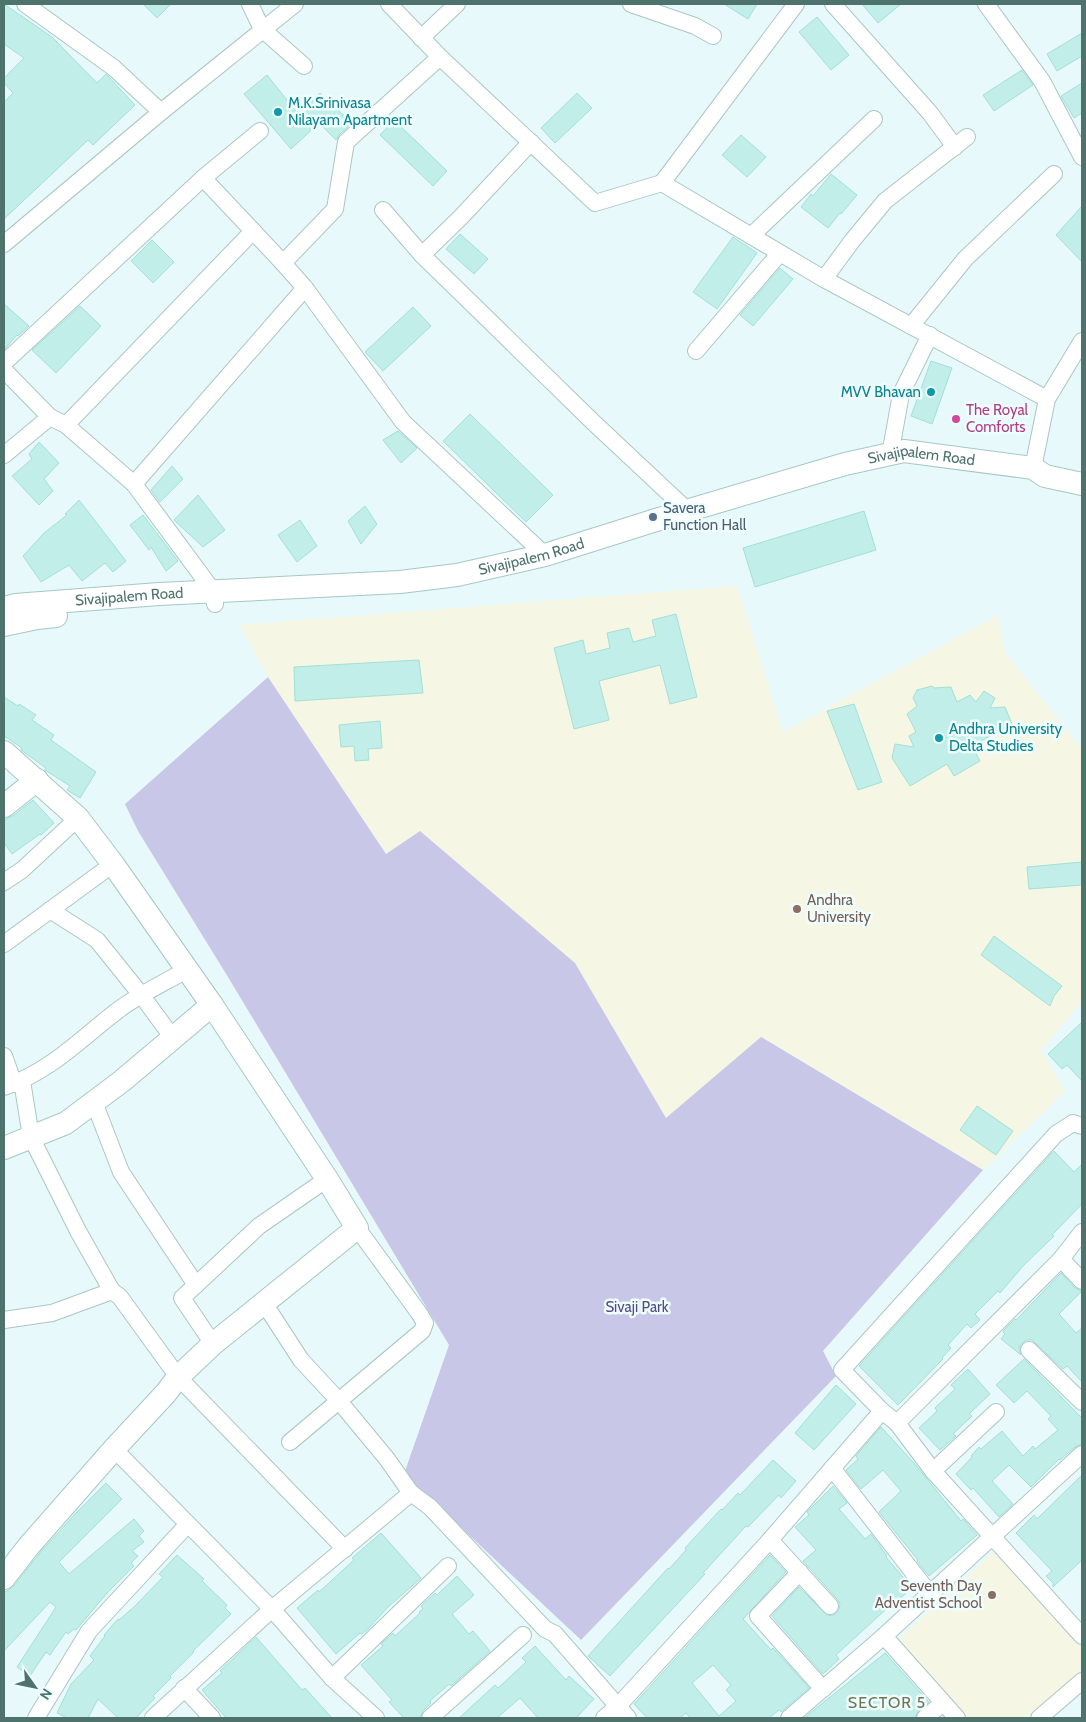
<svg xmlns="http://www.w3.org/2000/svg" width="1086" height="1722" font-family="Cabin,sans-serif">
  <rect width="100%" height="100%" fill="#e8f9fb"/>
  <g fill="#f5f7e4">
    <polygon points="737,586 783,732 998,615 1005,653 1082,749 1082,1002 1041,1050 1065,1091 983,1170 761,1037 666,1118 575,963 387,854 268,677 240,625"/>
    <polygon points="997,1549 1082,1643 1082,1669 1028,1718 967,1718 896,1641"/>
  </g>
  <polygon fill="#c9c7e8" points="268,677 386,854 420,831 575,963 666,1118 761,1037 983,1170 823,1351 836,1376 581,1640 404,1474 449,1345 228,977 138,831 125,804"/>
  <g fill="#c1eee8" stroke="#a3e0d7" fill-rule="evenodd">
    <polygon points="4,4 52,37 97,83 106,74 135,105 93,145 88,140 4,219 4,102 13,93 4,83 4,78 24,58 4,44"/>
    <polygon points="143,4 171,4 157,18"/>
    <polygon points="724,4 757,4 748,19"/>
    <polygon points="862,4 901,4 878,23"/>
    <polygon points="817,17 849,55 831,70 799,32"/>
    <polygon points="1082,33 1082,56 1057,71 1047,54"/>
    <polygon points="1022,70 1033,85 994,111 983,95"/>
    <polygon points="267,75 299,115 320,93 352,123 339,135 336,140 319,123 291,149 244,94"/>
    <polygon points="1082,83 1082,113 1074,118 1061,96"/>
    <polygon points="577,93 592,108 555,143 541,128"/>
    <polygon points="394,120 447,171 433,186 380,135"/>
    <polygon points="741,135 766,157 747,177 722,155"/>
    <polygon points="831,174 857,195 841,214 840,213 828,228 801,207 811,194 813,196"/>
    <polygon points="1082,206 1082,262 1056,235"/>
    <polygon points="460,234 488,259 474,274 446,249"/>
    <polygon points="733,237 757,253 717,309 693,292"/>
    <polygon points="152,240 174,262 153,283 131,261"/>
    <polygon points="780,268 793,279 753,326 740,315"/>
    <polygon points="4,304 29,326 18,336 17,335 4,350"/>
    <polygon points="80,306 101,326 56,373 32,350"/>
    <polygon points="413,307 431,326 383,371 365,352"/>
    <polygon points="931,361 952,368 932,424 911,416"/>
    <polygon points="470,414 553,495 526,522 443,441"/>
    <polygon points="398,431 417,448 401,463 383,440"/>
    <polygon points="39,442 59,463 44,479 53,491 39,505 12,476 32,459 29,454"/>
    <polygon points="172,466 183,479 160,502 151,490"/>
    <polygon points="198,495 225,530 203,547 174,520"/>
    <polygon points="79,500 126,561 113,572 105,563 82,581 69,565 41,582 23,556 44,533 67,515 65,514"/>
    <polygon points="365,506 377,524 361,544 348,521"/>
    <polygon points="864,511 876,550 755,587 743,548"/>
    <polygon points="143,515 178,561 166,571 151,547 149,550 130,525"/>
    <polygon points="300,520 317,546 297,562 278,535"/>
    <polygon points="676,614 697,697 670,704 660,665 599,681 609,720 574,729 554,648 583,640 586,654 610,648 607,633 629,628 633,642 656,636 652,620"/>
    <polygon points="419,660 423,693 295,701 294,667"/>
    <polygon points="932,686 934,688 951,687 957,702 970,695 976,702 984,691 995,698 990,708 1005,707 1012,724 972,746 980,761 954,776 947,764 910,786 892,758 895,744 914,747 909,736 916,732 907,714 917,706 913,698 917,690"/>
    <polygon points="4,697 18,706 19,704 36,715 32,720 54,735 51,740 96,772 80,798 67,790 70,786 45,770 46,768 21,750 22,748 4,736"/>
    <polygon points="854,704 882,782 858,790 827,711"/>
    <polygon points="380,721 382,748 368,749 369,760 355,761 354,746 341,747 339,725"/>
    <polygon points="33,800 54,823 41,835 40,834 12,854 4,843 4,820 14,815"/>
    <polygon points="1082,862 1082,885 1029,889 1027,867"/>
    <polygon points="994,936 1062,986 1054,996 1050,1006 981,955"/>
    <polygon points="1082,1022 1082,1081 1067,1065 1062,1069 1048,1054"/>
    <polygon points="977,1106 1013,1131 996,1155 960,1130"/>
    <polygon points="1054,1151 1074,1172 1082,1164 1082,1204 1052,1235 1054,1236 1024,1265 1000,1293 998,1291 975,1314 980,1320 971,1328 967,1324 948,1345 951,1348 942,1358 943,1359 898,1405 859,1366"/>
    <polygon points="1061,1273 1075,1288 1082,1291 1059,1314 1076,1333 1082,1328 1082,1382 1067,1366 1063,1369 1032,1340 1027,1340 1022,1343 1019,1348 1021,1355 1001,1339 1005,1334 1003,1332 1004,1330 1015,1319 1016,1320"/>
    <polygon points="1024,1359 1082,1418 1082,1444 1075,1447 1060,1460 1059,1459 1031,1487 1009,1465 992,1481 1013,1504 999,1517 973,1488 971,1490 956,1474 972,1457 971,1456 979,1447 981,1449 1002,1431 1023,1456 1033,1446 1035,1449 1058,1430 1048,1419 1051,1416 1027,1391 1014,1403 996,1385"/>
    <polygon points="968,1369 990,1394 969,1414 972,1416 953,1434 956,1436 940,1450 919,1428 937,1411 935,1408 955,1389 951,1385"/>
    <polygon points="836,1385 856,1404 814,1450 795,1433"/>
    <polygon points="881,1427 914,1463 961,1521 963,1519 977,1535 929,1576 917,1561 918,1560 879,1512 901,1491 883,1470 861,1489 846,1470 858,1459 856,1456"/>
    <polygon points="773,1460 796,1481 781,1498 779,1495 748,1527 746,1526 703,1573 705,1574 610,1676 588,1656 668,1568 669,1569 686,1550 685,1548 721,1509 722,1510 738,1493 740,1495"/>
    <polygon points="1082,1475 1082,1560 1053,1587 1053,1583 1046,1576 1052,1571 1016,1533 1034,1515 1037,1519"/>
    <polygon points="106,1483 122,1499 59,1562 69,1574 134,1519 144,1531 139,1536 144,1542 132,1551 138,1556 131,1563 134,1566 108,1592 76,1630 74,1629 68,1634 66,1632 50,1655 46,1652 30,1676 17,1667 56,1607 50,1602 4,1651 4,1593 14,1586 38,1555 75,1514"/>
    <polygon points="833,1486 847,1503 839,1509 865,1539 871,1534 887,1556 886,1557 912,1588 896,1602 895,1601 836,1655 839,1659 823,1674 772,1616 799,1587 827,1615 833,1616 839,1609 840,1604 837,1599 803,1561 816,1550 795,1527 809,1515 807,1512"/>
    <polygon points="381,1533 421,1578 388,1607 368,1629 362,1634 360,1633 336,1654 297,1608 318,1590 319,1592 354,1560 352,1558"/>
    <polygon points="177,1555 204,1579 202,1581 227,1605 225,1608 231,1614 193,1651 194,1652 170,1676 171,1678 153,1696 155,1698 136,1718 118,1718 98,1699 88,1718 67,1718 57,1713 71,1684 94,1660 90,1656 105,1636 104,1635 118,1619 119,1620 135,1606 163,1577 159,1574"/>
    <path d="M 770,1555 L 786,1572 L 743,1619 L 771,1650 L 773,1648 L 809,1688 L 781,1712 L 779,1710 L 769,1718 L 690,1718 L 686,1713 L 680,1718 L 647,1718 L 634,1704 ZM 713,1665 L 731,1685 L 726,1690 L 736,1701 L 719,1716 L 692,1683 Z"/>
    <polygon points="457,1576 474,1595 452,1614 469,1634 473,1631 490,1651 451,1686 449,1684 430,1701 431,1703 423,1711 420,1718 404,1718 389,1702 392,1700 361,1665 383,1646 381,1644 393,1633 395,1636 420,1613 419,1612 423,1609 421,1606 435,1593 437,1595"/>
    <polygon points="256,1637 302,1690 305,1688 332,1718 226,1718 202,1690 222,1673 220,1671"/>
    <polygon points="535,1646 566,1680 569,1676 594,1699 576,1718 538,1718 520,1698 497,1718 459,1718 495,1685 498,1688 526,1662 522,1658"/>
    <polygon points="885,1653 929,1702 918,1711 915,1718 804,1718"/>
  </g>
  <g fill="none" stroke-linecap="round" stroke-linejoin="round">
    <g stroke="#aac7c4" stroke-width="18">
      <g id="street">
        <polyline points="25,4 114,68 161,112"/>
        <polyline points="250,4 262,29 304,66"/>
        <polyline points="389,4 440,57 595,203 662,183 824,279 1047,399 1082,341"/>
        <polyline points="631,4 695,26 713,36"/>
        <polyline points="833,4 930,113 955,147"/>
        <polyline points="986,4 1042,81 1082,157"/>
        <polyline points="421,38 457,4"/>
        <polyline points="440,57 346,142 335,209 283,263 305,288 403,422 545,555"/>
        <polyline points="531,142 462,216 422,255 593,422 688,511"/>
        <polyline points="203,178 260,131"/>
        <polyline points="662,183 796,4"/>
        <polyline points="383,210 422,255"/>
        <polyline points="751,236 874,119"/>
        <polyline points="4,244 161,112 295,4"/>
        <polyline points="824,279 852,241 885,201 967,137"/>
        <polyline points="911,326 965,259 1054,174"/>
        <polyline points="696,351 780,253"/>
        <polyline points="4,363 203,178 253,231"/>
        <polyline points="4,370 50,417 66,425 134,484 305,288"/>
        <polyline points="66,425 253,231 283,263"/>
        <polyline points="4,455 50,417"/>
        <polyline points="890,455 901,394 930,335"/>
        <polyline points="1033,468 1047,399"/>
        <polyline points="134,484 213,591 215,604"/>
        <polyline points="4,882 22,870 78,818"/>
        <polyline points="50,910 97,940 142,996 173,1038"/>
        <polyline points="4,944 113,864"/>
        <polyline points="4,1056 14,1084"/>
        <polyline points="22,1081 31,1137 78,1231 112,1291"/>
        <path d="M 4,1087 C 52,1071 82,1037 121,1008 C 142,993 166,982 188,969"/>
        <polyline points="94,1102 121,1172 196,1285"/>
        <polyline points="1061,1259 1082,1281"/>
        <polyline points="264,1303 301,1360 339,1401 387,1459 411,1493 430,1507 545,1629 555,1634 628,1718"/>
        <polyline points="4,1320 52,1313 112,1291 120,1297 178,1377 345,1549"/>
        <polyline points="213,1344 182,1298 259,1226 327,1179"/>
        <polyline points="1029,1350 1082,1402"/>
        <polyline points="882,1411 842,1370 1056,1134 1073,1123 1082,1126"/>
        <polyline points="897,1423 933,1471 1082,1636"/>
        <polyline points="290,1442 422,1331 425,1323 419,1313 357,1228"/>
        <polyline points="114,1449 272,1609 332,1678 376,1718"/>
        <polyline points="832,1468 930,1594"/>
        <polyline points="933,1471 996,1412"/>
        <polyline points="770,1540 830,1606"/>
        <polyline points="800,1572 758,1616 823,1689"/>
        <polyline points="884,1636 1082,1454"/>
        <polyline points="332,1678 448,1566"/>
        <polyline points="184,1688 212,1718"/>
        <polyline points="36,1718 89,1631 188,1524"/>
        <polyline points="153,1718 272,1609 411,1493"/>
        <polyline points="430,1718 523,1635"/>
        <polyline points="604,1718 618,1706 770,1540 882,1411 897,1423 1061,1259 1082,1232"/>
        <polyline points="789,1718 884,1636 957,1718"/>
        <polyline points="925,1718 943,1703"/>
        <polyline points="1039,1718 1082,1681"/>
      </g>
    </g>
    <g stroke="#a5c8c5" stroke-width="24">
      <g id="secondary">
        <path id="s1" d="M 4,608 L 15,605 L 159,594 L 400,582 L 457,575 L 545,555 L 656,520 L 845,464 L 904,451 L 1033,468 L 1045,476 L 1082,484"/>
        <polyline points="4,625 37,618 56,616"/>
        <polyline points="4,752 78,818 113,864 212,1005 327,1179 357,1228 213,1344 178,1377 166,1393 114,1449 28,1547 4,1578"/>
        <polyline points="4,806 37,780"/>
        <polyline points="4,1148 66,1123 122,1081 212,1005"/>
      </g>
    </g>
    <use href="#street" stroke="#fff" stroke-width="16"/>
    <use href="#secondary" stroke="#fff" stroke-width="22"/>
  </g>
  <g fill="#0f9aa8" stroke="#eefdfe" stroke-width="2">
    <circle cx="278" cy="112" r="5"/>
    <circle cx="931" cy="392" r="5"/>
    <circle cx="939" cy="738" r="5"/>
  </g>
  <circle fill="#d1479c" stroke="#eefdfe" stroke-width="2" cx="956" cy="419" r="5"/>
  <circle fill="#5c6f8a" stroke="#eefdfe" stroke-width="2" cx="653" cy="517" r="5"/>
  <g fill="#8d6e63" stroke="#eefdfe" stroke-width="2">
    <circle cx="797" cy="909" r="5"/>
    <circle cx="992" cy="1595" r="5"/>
  </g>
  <g text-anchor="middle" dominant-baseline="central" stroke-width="5" stroke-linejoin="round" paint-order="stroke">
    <g font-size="15" fill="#0d838f" stroke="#eefdfe" text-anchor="start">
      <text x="288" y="103">M.K.Srinivasa<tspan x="288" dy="17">Nilayam Apartment</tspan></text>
      <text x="921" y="392" text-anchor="end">MVV Bhavan</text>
      <text x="949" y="729">Andhra University<tspan x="949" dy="17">Delta Studies</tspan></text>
    </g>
    <g font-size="15" fill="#b23c85" stroke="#eefdfe" text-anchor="start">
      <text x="966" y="410">The Royal<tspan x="966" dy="17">Comforts</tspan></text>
    </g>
    <g font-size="15" fill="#4e736d" stroke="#eefdfe">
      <text stroke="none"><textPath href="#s1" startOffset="936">Sivajipalem Road</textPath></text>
      <text stroke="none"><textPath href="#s1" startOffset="531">Sivajipalem Road</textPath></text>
      <text stroke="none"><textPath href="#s1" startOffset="126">Sivajipalem Road</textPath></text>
    </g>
    <g font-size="15" fill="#4e5e75" stroke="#eefdfe" text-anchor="start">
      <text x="663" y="508">Savera<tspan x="663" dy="17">Function Hall</tspan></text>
    </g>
    <g font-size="15" fill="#785e54" stroke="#eefdfe" text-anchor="start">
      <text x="807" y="900">Andhra<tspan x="807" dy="17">University</tspan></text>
      <text x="982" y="1586" text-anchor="end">Seventh Day<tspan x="982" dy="17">Adventist School</tspan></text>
    </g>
    <g font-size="15" fill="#564c84" stroke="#eefdfe">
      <text x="637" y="1307">Sivaji Park</text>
    </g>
    <g font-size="16" letter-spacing="1" fill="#707554" stroke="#eefdfe">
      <text x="887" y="1702">SECTOR 5</text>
    </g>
  </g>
  <rect width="1086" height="1722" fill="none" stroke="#4e736d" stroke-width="10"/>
  <g transform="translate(35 1687) rotate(123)" stroke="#eefdfe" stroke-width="4" paint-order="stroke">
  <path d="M0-4L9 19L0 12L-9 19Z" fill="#4e736d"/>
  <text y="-8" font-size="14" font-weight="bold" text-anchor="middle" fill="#4e736d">N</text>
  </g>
</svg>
